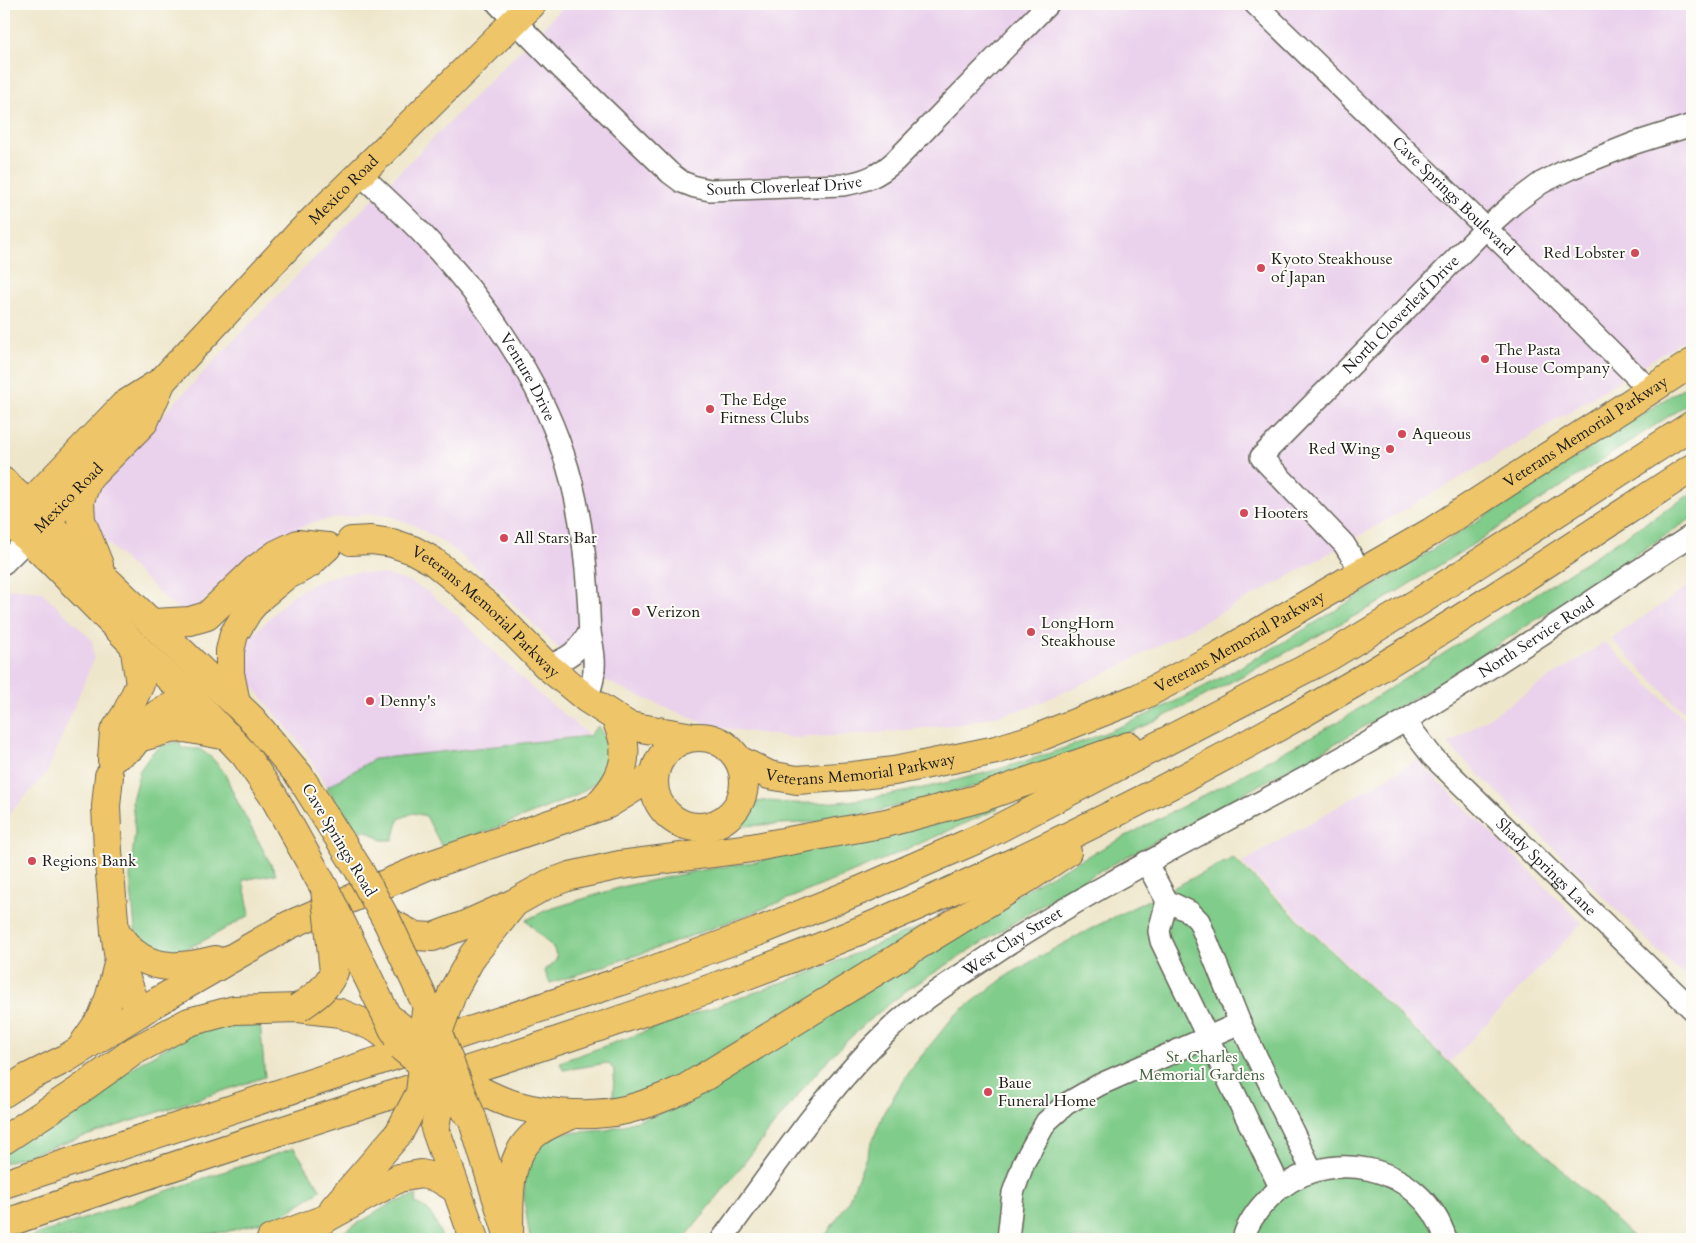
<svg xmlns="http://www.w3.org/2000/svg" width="1696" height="1243" font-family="Cardo,serif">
  <rect width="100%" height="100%" fill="#fdfcf7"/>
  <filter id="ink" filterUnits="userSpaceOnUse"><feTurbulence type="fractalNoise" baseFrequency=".02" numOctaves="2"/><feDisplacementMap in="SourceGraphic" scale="10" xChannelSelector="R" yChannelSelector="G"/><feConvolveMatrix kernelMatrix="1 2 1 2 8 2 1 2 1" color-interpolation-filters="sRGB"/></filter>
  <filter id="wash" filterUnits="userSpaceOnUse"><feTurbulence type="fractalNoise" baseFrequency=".0096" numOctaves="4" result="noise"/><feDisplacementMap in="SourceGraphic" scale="20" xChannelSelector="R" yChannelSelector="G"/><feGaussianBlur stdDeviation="1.12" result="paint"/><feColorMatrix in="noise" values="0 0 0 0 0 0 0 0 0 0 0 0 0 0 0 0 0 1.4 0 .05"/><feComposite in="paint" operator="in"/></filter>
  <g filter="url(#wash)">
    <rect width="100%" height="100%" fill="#eee6ca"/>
    <g fill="#ead1ec">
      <polygon points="566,4 1692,4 1692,335 1505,452 1279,582 1104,674 1028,708 962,724 869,734 793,738 710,726 618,687 583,667 557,647 483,574 449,546 414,525 390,516 369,514 335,518 310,523 282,536 261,549 196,608 180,610 169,602 98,534 92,518 94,490 102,479 260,313"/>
      <polygon points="357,572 387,575 410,582 427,591 454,613 534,690 589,735 374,759 327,787 302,746 252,685 246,674 244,661 245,650 252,636 290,597 307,587 332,576"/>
      <polygon points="1692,584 1692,720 1611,639"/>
      <polygon points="9,588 41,591 92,640 94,658 47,773 4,819 4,593"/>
      <polygon points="1605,642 1692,727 1692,984 1448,744"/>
      <polygon points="1417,760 1582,923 1450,1062 1242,863"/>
    </g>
    <g fill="#80cc8a" stroke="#4e7453">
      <path d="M 1692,382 L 1692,401 L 1472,545 L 1377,604 L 1197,700 L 1147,725 L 1050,763 L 984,784 L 838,821 L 741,826 L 718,823 C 732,815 746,804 762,801 C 771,800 781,803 789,803 C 816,804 844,802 871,798 C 948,785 1025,764 1097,736 C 1200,696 1296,635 1389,577 C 1491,513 1591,447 1692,382 Z"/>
      <polygon points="1692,493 1692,518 1436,685 1317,754 1067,889 907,990 868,1021 835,1052 805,1086 684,1239 530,1239 524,1198 525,1166 538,1144 552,1134 607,1130 662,1113 700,1095 1040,881 1229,782 1341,720"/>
      <polygon points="598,726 608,743 610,763 602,779 573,797 443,849 426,816 413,813 399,819 393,840 382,840 369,832 353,829 327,787 374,759 589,736"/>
      <path d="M 179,741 L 181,748 L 200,749 L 212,758 L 224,772 L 237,801 L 276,874 L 243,880 L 250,915 C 220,931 192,950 159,958 L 139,942 L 135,929 L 130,877 L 135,832 L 132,800 L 140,770 L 153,752 L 161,746 Z"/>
      <path d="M 997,805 L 997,809 C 852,875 703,937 550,983 L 544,970 L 553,964 L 557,958 L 554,949 L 526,920 L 547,910 L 625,886 L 702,870 L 754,862 Z"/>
      <polygon points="1233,858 1635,1239 823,1239 848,1202 884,1112 910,1070 954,1016 1008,975 1046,953 1094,927"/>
      <polygon points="921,926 925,934 697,1068 649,1091 613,1100 614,1070 608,1063 563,1070 560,1062 809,973"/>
      <polygon points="243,1021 260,1022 265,1077 4,1163 4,1149 140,1063 191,1033"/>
      <polygon points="294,1148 321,1190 280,1217 226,1232 155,1239 24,1239"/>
      <path d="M 417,1195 L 415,1203 C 433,1210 435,1222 443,1239 L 332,1239 L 390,1204 Z"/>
    </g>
  </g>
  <g filter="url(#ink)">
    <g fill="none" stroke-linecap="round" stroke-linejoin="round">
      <g stroke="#666359" stroke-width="24">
        <g id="minor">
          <path id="s1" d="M 498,4 L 561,68 L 670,173 L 682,182 L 695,187 L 710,190 L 843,185 C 866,181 878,176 895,161 L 1048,4"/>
          <path id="s2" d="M 1255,4 L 1530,271 L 1650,390"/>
          <path id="s3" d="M 360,174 C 384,196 408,218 431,243 C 485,301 538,377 563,453 C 579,499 585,547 588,595 C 589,607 589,620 590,633 C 593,648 596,662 593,678 C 592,685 589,692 587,699"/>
          <polyline points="4,563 28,539"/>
          <path id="s4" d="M 1362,573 L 1344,544 L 1261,457 L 1485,229 L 1513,204 L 1541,183 L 1569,169 L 1635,143 L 1692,125"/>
          <path d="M 547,666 C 569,658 578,652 590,631"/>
          <path id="s5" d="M 1406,722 L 1432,756 L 1692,1009"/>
          <polyline points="1146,862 1167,901 1190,912 1199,921 1240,1023 1312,1171"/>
          <polyline points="1167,901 1159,931 1161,941 1280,1187"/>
          <path id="s6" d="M 722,1239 C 775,1168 824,1092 889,1030 C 921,999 960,976 997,951 C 1099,884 1209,831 1316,772 C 1446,701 1568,616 1692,535"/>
          <polyline points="1008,1239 1013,1193 1024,1162 1046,1122 1066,1104 1099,1085 1240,1023"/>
          <path d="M 1243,1239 C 1247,1224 1258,1209 1269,1198 C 1324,1143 1422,1163 1446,1239"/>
        </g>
      </g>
      <g stroke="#666359" stroke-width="30">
        <g id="major">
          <polyline points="88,479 80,500 81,520 99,565"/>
          <polyline points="4,482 251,718 299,775 359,870"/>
          <polyline points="4,516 53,563 134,645 195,702 245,755 274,797 325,889"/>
          <path id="s7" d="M 11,523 L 124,405 L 162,381 L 300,233 L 532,4"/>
          <path id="s8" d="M 32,535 L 144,422 L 162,381"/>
          <path id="s9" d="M 351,541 L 371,540 L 392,543 L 413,550 L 433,561 L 489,607 L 547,666 L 587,699 L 629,726 L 693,737"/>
          <polyline points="153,623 190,621 207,616 256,569 277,554 298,544 327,547"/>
          <polyline points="236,703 230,673 230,651 234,634 248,611 260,597 284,577 309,564 327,547"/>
          <circle cx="699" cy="782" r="45"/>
          <polyline points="138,738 170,729 185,728 228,736"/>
          <polyline points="112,759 114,732 126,714 140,684 134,645"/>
          <polyline points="112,759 131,747 155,716 164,710 176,705 195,702"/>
          <path id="s10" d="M 739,760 L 769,775 L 797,780 L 853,776 L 894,771 L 996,750 L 1042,736 L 1138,698 L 1216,657 L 1431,532 L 1692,363"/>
          <polyline points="109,776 106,806 108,851 115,931 119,960 139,1013"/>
          <path d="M 598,805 C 614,788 627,770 624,745 C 623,737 619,727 616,719"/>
          <path d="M 115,931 C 121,938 126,946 133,952 C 156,972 188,967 215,960"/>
          <polyline points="84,1043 102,1017 110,996 119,960"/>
          <polyline points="4,1093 27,1078 65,1059 158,1001 289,925 427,866 608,804 653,776"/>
          <polyline points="472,1118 507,1231"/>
          <polyline points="435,1128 474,1239"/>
        </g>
      </g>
      <g stroke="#666359" stroke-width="30">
        <g id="highway">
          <polyline points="387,921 415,936 433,937 465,925 514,903 548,884 570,876 620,865 751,848 886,823 980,798 1129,746"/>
          <polyline points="453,991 473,955 512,906"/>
          <path d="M 457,1079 C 472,1086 487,1095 503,1101 C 538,1114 588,1118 625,1110 C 646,1105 666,1097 686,1088 L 1031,876 L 1067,852"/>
          <polyline points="4,1140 78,1091 134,1051 189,1022 234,1010 298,1008 340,1013 376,1028 401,1047"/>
          <polyline points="4,1184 628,979 757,932 861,890 980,838 1330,656 1422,600 1692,425"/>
          <polyline points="334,1208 399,1133"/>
          <path d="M 4,1224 C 177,1163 353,1108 527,1051 C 645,1012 764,972 878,923 C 1041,853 1201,774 1353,684 C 1469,616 1580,541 1692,468"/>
          <path d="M 509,1238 C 510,1201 504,1155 539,1131 C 550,1123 562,1119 574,1114"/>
          <polyline points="271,1239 325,1219 399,1178 421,1174 438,1178 456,1189"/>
        </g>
      </g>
      <use href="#minor" stroke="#fff" stroke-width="21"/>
      <use href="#major" stroke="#eec569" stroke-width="28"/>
      <use href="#highway" stroke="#eec569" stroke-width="28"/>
      <g stroke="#666359" stroke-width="30" stroke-linecap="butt">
        <g id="major-bridge">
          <polyline points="359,870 387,921 427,1006 472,1118"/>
          <polyline points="326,891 398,1039"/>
        </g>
      </g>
      <g stroke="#666359" stroke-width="30" stroke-linecap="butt">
        <g id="highway-bridge">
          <path d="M 298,1008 C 314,997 325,991 334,972 L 325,889"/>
          <polyline points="388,1017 432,1052"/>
          <polyline points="401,1047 423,1065 472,1118"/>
          <polyline points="435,1128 442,1085 438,1033 453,991"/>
          <polyline points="399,1133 420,1093 423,1065 421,1042 427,1006"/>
        </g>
      </g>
      <use href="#major-bridge" stroke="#eec569" stroke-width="28"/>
      <use href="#highway-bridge" stroke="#eec569" stroke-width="28"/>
    </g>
  </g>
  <g fill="#d1495b" stroke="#fdfcf7" stroke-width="2">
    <circle cx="1635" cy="253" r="5"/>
    <circle cx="1261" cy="268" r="5"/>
    <circle cx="1485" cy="359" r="5"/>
    <circle cx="710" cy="409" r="5"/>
    <circle cx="1402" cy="434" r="5"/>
    <circle cx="1390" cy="449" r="5"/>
    <circle cx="1244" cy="513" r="5"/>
    <circle cx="504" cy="538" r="5"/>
    <circle cx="636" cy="612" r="5"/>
    <circle cx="1031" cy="632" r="5"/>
    <circle cx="370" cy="701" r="5"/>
    <circle cx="32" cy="861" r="5"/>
    <circle cx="988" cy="1092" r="5"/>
  </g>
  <g text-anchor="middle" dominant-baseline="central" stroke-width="4" stroke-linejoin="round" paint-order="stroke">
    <g font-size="16" fill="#1c1c1c" stroke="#fdfcf7">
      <text stroke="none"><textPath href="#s1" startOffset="360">South Cloverleaf Drive</textPath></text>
      <text stroke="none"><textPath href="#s7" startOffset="472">Mexico Road</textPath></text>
      <text stroke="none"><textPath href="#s2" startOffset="276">Cave Springs Boulevard</textPath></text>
      <text stroke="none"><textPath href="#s4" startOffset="354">North Cloverleaf Drive</textPath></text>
      <text stroke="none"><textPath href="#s3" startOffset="265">Venture Drive</textPath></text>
      <text stroke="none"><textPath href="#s10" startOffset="936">Veterans Memorial Parkway</textPath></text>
      <text stroke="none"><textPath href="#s8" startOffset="52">Mexico Road</textPath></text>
      <text stroke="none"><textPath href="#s9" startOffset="159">Veterans Memorial Parkway</textPath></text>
      <text stroke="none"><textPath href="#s6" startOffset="1026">North Service Road</textPath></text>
      <text stroke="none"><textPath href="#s10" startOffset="531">Veterans Memorial Parkway</textPath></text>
      <text stroke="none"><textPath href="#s10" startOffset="126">Veterans Memorial Parkway</textPath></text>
      <text transform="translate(339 840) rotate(59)">Cave Springs Road</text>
      <text stroke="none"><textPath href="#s5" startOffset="202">Shady Springs Lane</textPath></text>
      <text stroke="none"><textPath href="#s6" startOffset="420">West Clay Street</textPath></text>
    </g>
    <g font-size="16" fill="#1c1c1c" stroke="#fdfcf7" text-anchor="start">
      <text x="1625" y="253" text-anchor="end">Red Lobster</text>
      <text x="1271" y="259">Kyoto Steakhouse<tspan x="1271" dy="18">of Japan</tspan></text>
      <text x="1495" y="350">The Pasta<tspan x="1495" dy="18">House Company</tspan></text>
      <text x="720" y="400">The Edge<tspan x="720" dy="18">Fitness Clubs</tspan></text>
      <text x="1412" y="434">Aqueous</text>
      <text x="1380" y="449" text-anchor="end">Red Wing</text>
      <text x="1254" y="513">Hooters</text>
      <text x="514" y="538">All Stars Bar</text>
      <text x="646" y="612">Verizon</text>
      <text x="1041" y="623">LongHorn<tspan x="1041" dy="18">Steakhouse</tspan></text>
      <text x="380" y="701">Denny's</text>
      <text x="42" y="861">Regions Bank</text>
      <text x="998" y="1083">Baue<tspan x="998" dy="18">Funeral Home</tspan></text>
    </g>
    <g font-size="16" fill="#446248" stroke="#fdfcf7">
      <text x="1202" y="1057">St. Charles<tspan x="1202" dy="18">Memorial Gardens</tspan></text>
    </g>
  </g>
  <rect width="1696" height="1243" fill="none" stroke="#fdfcf7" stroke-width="20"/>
</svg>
